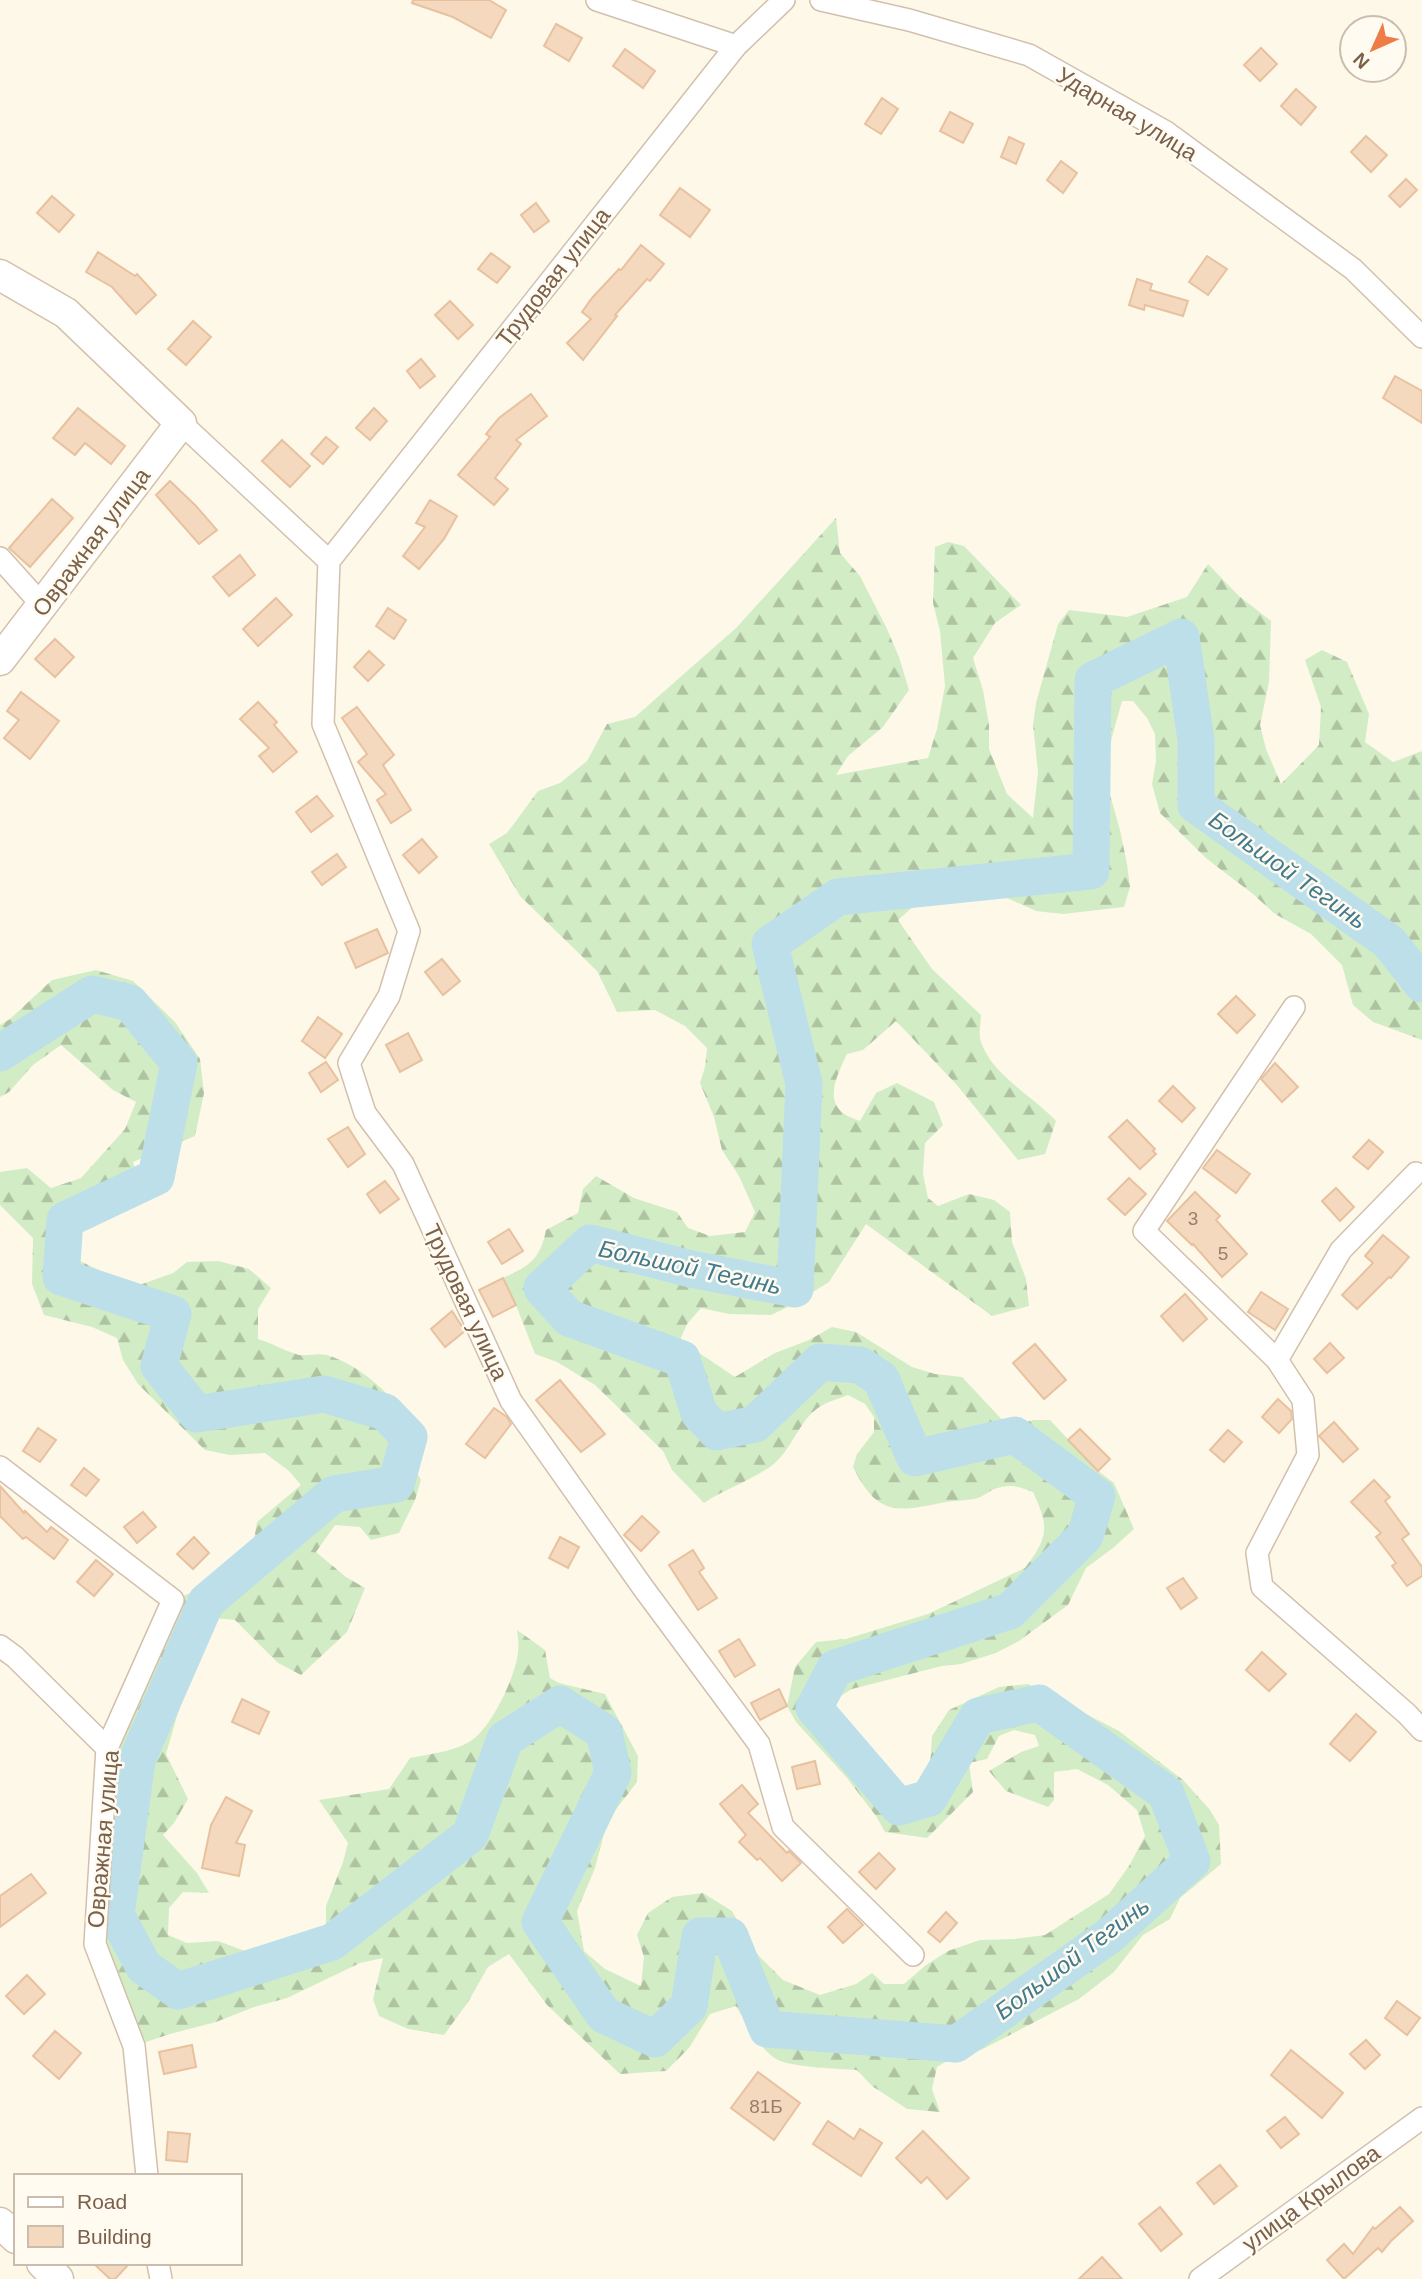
<svg xmlns="http://www.w3.org/2000/svg" width="1422" height="2279" font-family="Helvetica,sans-serif">
  <defs>
    <pattern id="forest-firs" width="22" height="20" patternUnits="userSpaceOnUse" patternTransform="scale(1.75)"><rect width="22" height="20" fill="#d2edc6"/><path d="M5 1l3.5 6h-7zM16 11l3.5 6h-7z" fill="#afc3a3"/></pattern>
  </defs>
  <rect width="100%" height="100%" fill="#fef8e9"/>
  <path fill="url(#forest-firs)" d="M 836,518 L 840,553 L 860,576 L 887,629 L 899,657 L 909,690 L 883,727 L 848,756 L 836,775 L 928,758 L 937,729 L 945,686 L 940,631 L 933,603 L 935,547 L 948,542 L 964,546 L 1021,605 L 995,623 L 973,658 L 983,690 L 989,725 L 989,749 L 1007,794 L 1033,818 L 1038,772 L 1033,725 L 1036,703 L 1058,624 L 1069,610 L 1127,617 L 1187,597 L 1208,564 L 1239,596 L 1271,621 L 1269,682 L 1260,725 L 1266,749 L 1281,784 L 1319,745 L 1321,707 L 1305,660 L 1322,650 L 1347,662 L 1369,714 L 1365,742 L 1393,762 L 1422,751 L 1422,1040 L 1373,1022 L 1353,1005 L 1342,965 L 1311,934 L 1275,914 L 1253,894 L 1207,859 L 1160,813 L 1152,784 L 1156,761 L 1155,734 L 1147,718 L 1133,701 L 1122,701 L 1112,737 L 1105,777 L 1120,830 L 1127,864 L 1130,887 L 1124,907 L 1063,914 L 1036,911 L 1000,895 L 976,894 L 949,899 L 926,895 L 898,920 L 932,969 L 981,1015 C 981,1023 978,1035 981,1042 C 992,1075 1033,1096 1056,1121 L 1045,1154 L 1018,1160 L 956,1084 L 896,1021 L 863,1050 L 847,1054 C 839,1071 824,1099 843,1113 C 848,1117 855,1119 860,1121 L 876,1093 L 897,1083 L 934,1102 L 943,1125 L 925,1143 L 923,1174 L 928,1198 L 938,1206 L 969,1194 L 994,1200 L 1010,1212 L 1012,1242 L 1026,1279 L 1029,1306 L 992,1316 L 866,1224 L 829,1282 L 792,1305 L 771,1315 L 729,1314 L 701,1308 L 687,1324 L 680,1340 L 735,1377 L 775,1353 L 809,1340 L 832,1327 L 856,1332 L 912,1367 L 935,1374 L 962,1377 L 1008,1426 L 1034,1420 L 1050,1420 L 1098,1471 L 1114,1483 L 1134,1529 L 1113,1548 L 1086,1568 L 1068,1605 L 1019,1641 L 996,1653 L 961,1664 L 942,1666 L 852,1689 L 824,1706 L 871,1762 L 891,1780 L 911,1790 L 929,1783 L 932,1736 L 949,1710 L 999,1687 L 1028,1684 L 1119,1731 L 1183,1780 L 1210,1810 L 1219,1825 L 1221,1864 L 1180,1898 L 1170,1919 L 1143,1935 L 1114,1972 L 1079,1999 L 983,2049 L 952,2058 L 937,2067 L 932,2089 L 940,2112 L 907,2109 L 872,2086 L 857,2070 C 841,2069 789,2067 776,2059 C 759,2048 746,2023 736,2006 L 710,2014 L 689,2048 L 666,2071 L 620,2074 L 547,2005 L 509,1954 L 488,1967 L 468,2002 L 444,2035 L 408,2029 L 379,2016 L 373,1999 L 383,1958 L 360,1963 L 287,1998 L 254,2007 L 216,2022 L 170,2034 L 134,2046 L 97,1951 L 107,1748 L 173,1600 L 198,1590 L 231,1570 L 254,1540 L 257,1522 L 301,1485 L 289,1471 L 265,1453 L 230,1455 L 205,1450 L 138,1384 L 123,1360 L 117,1338 L 92,1327 L 44,1315 L 32,1284 L 33,1238 L 0,1205 L 0,1172 L 27,1168 L 51,1188 L 81,1178 L 125,1129 L 136,1102 L 113,1090 L 61,1045 L 33,1065 L 9,1092 L 0,1097 L 0,1025 L 10,1019 L 52,980 L 96,970 L 133,981 L 175,1022 L 200,1059 L 204,1093 L 195,1136 L 133,1162 L 143,1197 L 74,1234 L 76,1259 L 134,1287 L 173,1273 L 187,1262 L 218,1261 L 249,1269 L 271,1288 L 258,1309 L 258,1339 C 272,1343 287,1352 299,1355 C 308,1356 318,1353 327,1355 C 361,1366 387,1391 409,1419 L 398,1441 L 421,1480 L 415,1500 L 399,1533 L 371,1540 L 360,1527 L 335,1525 L 316,1552 L 346,1577 L 365,1588 L 347,1632 L 301,1675 L 278,1663 L 235,1620 L 214,1618 L 199,1640 L 166,1754 L 188,1799 L 174,1823 L 163,1835 L 197,1873 L 209,1893 L 183,1892 L 169,1908 L 168,1935 L 187,1943 L 218,1941 L 256,1955 L 301,1945 L 326,1926 L 326,1906 L 343,1862 L 348,1843 L 319,1800 L 389,1789 L 410,1758 C 430,1754 451,1752 469,1742 C 490,1731 516,1676 518,1652 C 519,1645 518,1638 517,1630 L 545,1650 L 550,1678 L 559,1683 L 605,1694 L 638,1756 L 637,1782 L 614,1812 L 604,1834 L 595,1868 L 577,1911 L 584,1951 L 605,1969 L 641,1986 L 644,1957 L 637,1935 L 648,1913 L 672,1897 L 703,1893 L 732,1911 L 756,1953 L 783,1980 L 820,1995 L 856,1984 L 872,1973 L 884,1984 L 904,1984 L 926,1965 L 948,1951 L 980,1940 L 1015,1939 L 1045,1935 L 1109,1894 L 1129,1866 L 1145,1836 L 1137,1810 L 1108,1785 L 1077,1769 L 1054,1772 L 1054,1800 L 1048,1807 L 1006,1791 L 989,1771 L 1021,1752 L 1039,1746 L 1035,1735 L 1014,1730 L 999,1736 L 987,1759 L 969,1763 L 973,1792 L 927,1838 L 885,1832 L 876,1816 L 847,1778 L 796,1722 L 787,1706 L 795,1667 L 816,1642 L 846,1639 L 928,1614 L 1025,1568 C 1049,1536 1049,1527 1033,1492 C 1017,1486 1009,1483 992,1490 C 987,1493 983,1496 978,1498 C 968,1501 956,1500 946,1502 C 896,1512 878,1517 853,1467 L 857,1454 L 874,1432 L 874,1417 L 865,1404 L 848,1395 C 838,1399 826,1402 818,1408 C 800,1420 792,1448 775,1463 C 754,1480 726,1488 704,1503 L 672,1470 L 663,1451 L 595,1385 L 557,1362 L 535,1354 L 516,1305 L 503,1278 C 529,1266 540,1260 546,1230 L 578,1213 L 583,1189 L 596,1176 L 634,1198 L 677,1212 L 688,1228 L 710,1236 L 745,1232 L 755,1212 L 739,1176 L 722,1150 L 714,1117 L 700,1083 L 705,1067 L 707,1048 L 685,1026 L 655,1010 L 617,1012 L 597,971 L 520,896 L 489,844 L 507,833 L 538,791 L 560,783 L 587,761 L 607,724 L 635,717 L 736,628 Z"/>
  <g fill="none" stroke-linecap="round" stroke-linejoin="round">
    <polyline stroke="#bcdfe9" stroke-width="37" points="0,1053 92,994 130,1003 179,1063 156,1177 65,1220 61,1277 173,1314 159,1366 197,1414 324,1394 385,1412 409,1437 396,1484 334,1494 206,1602 137,1760 116,1915 144,1967 178,1991 332,1942 470,1835 505,1739 560,1704 604,1732 613,1773 540,1922 604,2015 655,2039 689,2006 700,1936 730,1936 767,2029 956,2044 1109,1936 1192,1861 1166,1793 1039,1703 978,1716 929,1798 899,1807 814,1708 835,1668 1010,1611 1085,1536 1097,1496 1015,1435 915,1458 881,1379 860,1365 820,1362 755,1424 717,1432 699,1413 682,1359 569,1318 542,1288 590,1243 691,1269 795,1289 804,1084 770,944 838,897 1091,871 1093,680 1181,637 1196,740 1196,805 1389,942 1422,984"/>
  </g>
  <g fill="#f5d9bf" stroke="#e8c19f" stroke-width="2">
    <polygon points="413,0 489,0 506,10 491,38 453,17 412,3"/>
    <polygon points="556,24 582,38 569,61 544,46"/>
    <polygon points="1261,48 1277,64 1260,81 1244,65"/>
    <polygon points="625,49 655,71 643,88 613,66"/>
    <polygon points="1296,89 1316,107 1301,125 1281,106"/>
    <polygon points="882,98 898,109 881,134 865,124"/>
    <polygon points="950,112 973,124 963,143 940,131"/>
    <polygon points="1366,136 1387,155 1371,172 1351,152"/>
    <polygon points="1009,137 1024,144 1016,164 1001,157"/>
    <polygon points="1061,161 1077,173 1063,193 1047,180"/>
    <polygon points="1406,179 1417,190 1400,207 1389,196"/>
    <polygon points="680,188 710,210 690,237 660,215"/>
    <polygon points="52,196 74,215 59,232 37,213"/>
    <polygon points="536,203 549,221 534,232 521,215"/>
    <polygon points="641,245 664,264 650,281 647,279 615,315 617,316 583,360 567,343 591,319 582,312 592,298 619,269 621,270"/>
    <polygon points="98,252 135,276 137,274 156,295 136,314 112,287 86,272"/>
    <polygon points="491,253 510,267 497,283 478,269"/>
    <polygon points="1207,256 1227,269 1208,295 1189,282"/>
    <polygon points="1137,279 1152,284 1150,290 1188,301 1183,316 1145,305 1144,310 1129,305"/>
    <polygon points="450,301 473,325 458,339 435,315"/>
    <polygon points="193,321 211,337 186,365 168,349"/>
    <polygon points="421,359 435,376 420,388 407,371"/>
    <polygon points="1395,376 1422,391 1422,423 1383,398"/>
    <polygon points="531,394 547,416 516,440 521,444 495,478 508,489 494,505 458,475 490,437 486,434 499,418"/>
    <polygon points="78,408 125,446 111,464 85,443 75,455 53,438"/>
    <polygon points="374,408 387,421 370,440 356,428"/>
    <polygon points="326,437 338,447 323,464 311,454"/>
    <polygon points="282,440 310,466 290,487 262,461"/>
    <polygon points="170,481 196,506 217,530 199,544 156,495"/>
    <polygon points="52,499 73,518 30,567 9,548"/>
    <polygon points="430,500 457,516 444,539 419,569 403,556 425,527 416,523"/>
    <polygon points="240,555 255,575 229,596 213,577"/>
    <polygon points="276,598 292,615 258,646 243,629"/>
    <polygon points="388,608 406,620 394,639 376,626"/>
    <polygon points="55,639 74,657 55,677 35,659"/>
    <polygon points="369,651 384,665 368,681 354,667"/>
    <polygon points="21,692 59,721 30,759 4,738 19,720 7,711"/>
    <polygon points="258,702 277,722 274,725 297,752 273,772 259,756 269,748 240,719"/>
    <polygon points="357,707 394,755 383,765 411,810 391,823 377,800 386,794 358,762 367,754 342,718"/>
    <polygon points="317,796 333,816 311,832 296,812"/>
    <polygon points="422,839 437,857 419,873 403,855"/>
    <polygon points="337,854 346,867 322,885 312,872"/>
    <polygon points="377,929 388,953 356,968 345,943"/>
    <polygon points="442,959 460,981 443,995 425,972"/>
    <polygon points="1236,996 1255,1015 1237,1033 1218,1014"/>
    <polygon points="318,1017 342,1034 325,1058 302,1041"/>
    <polygon points="408,1033 422,1060 400,1072 386,1045"/>
    <polygon points="326,1062 338,1080 321,1092 309,1073"/>
    <polygon points="1275,1063 1298,1087 1282,1102 1261,1079"/>
    <polygon points="1173,1086 1195,1108 1182,1122 1159,1101"/>
    <polygon points="1127,1120 1155,1149 1153,1151 1156,1154 1140,1169 1109,1137"/>
    <polygon points="348,1127 365,1154 348,1167 328,1139"/>
    <polygon points="1369,1140 1383,1152 1368,1169 1353,1157"/>
    <polygon points="1217,1150 1250,1174 1236,1193 1203,1168"/>
    <polygon points="1129,1178 1146,1194 1125,1215 1108,1199"/>
    <polygon points="385,1181 399,1199 380,1213 367,1194"/>
    <polygon points="1336,1188 1354,1207 1340,1221 1322,1201"/>
    <polygon points="1195,1192 1220,1216 1216,1220 1247,1254 1222,1277 1193,1244 1192,1245 1167,1221"/>
    <polygon points="509,1229 523,1251 502,1264 488,1242"/>
    <polygon points="1383,1235 1409,1257 1391,1278 1389,1277 1357,1309 1342,1295 1373,1263 1365,1256"/>
    <polygon points="503,1278 516,1305 493,1317 479,1290"/>
    <polygon points="1261,1292 1288,1309 1275,1330 1248,1312"/>
    <polygon points="1185,1294 1207,1319 1183,1341 1161,1316"/>
    <polygon points="452,1311 465,1331 445,1347 431,1329"/>
    <polygon points="1330,1343 1344,1358 1327,1373 1314,1359"/>
    <polygon points="1035,1344 1066,1380 1044,1399 1013,1363"/>
    <polygon points="560,1380 605,1434 581,1452 536,1400"/>
    <polygon points="1278,1399 1291,1411 1292,1419 1279,1433 1262,1417"/>
    <polygon points="494,1408 507,1417 511,1424 485,1458 466,1444"/>
    <polygon points="1334,1422 1358,1449 1343,1462 1319,1436"/>
    <polygon points="38,1428 56,1440 40,1462 23,1451"/>
    <polygon points="1080,1429 1110,1459 1098,1471 1068,1440"/>
    <polygon points="1228,1430 1242,1442 1224,1462 1210,1450"/>
    <polygon points="84,1468 99,1480 86,1496 71,1485"/>
    <polygon points="1374,1480 1390,1497 1385,1501 1409,1534 1402,1539 1422,1567 1422,1576 1407,1586 1392,1566 1396,1563 1376,1537 1381,1533 1351,1502"/>
    <polygon points="0,1486 24,1513 25,1511 47,1532 51,1527 68,1540 54,1559 26,1537 23,1539 0,1516"/>
    <polygon points="143,1512 156,1527 137,1543 124,1527"/>
    <polygon points="642,1516 659,1532 641,1551 624,1535"/>
    <polygon points="194,1537 209,1553 193,1569 177,1554"/>
    <polygon points="560,1537 579,1547 568,1568 549,1558"/>
    <polygon points="693,1550 704,1568 699,1572 717,1598 698,1610 669,1565"/>
    <polygon points="96,1560 113,1574 94,1596 77,1582"/>
    <polygon points="1183,1578 1197,1598 1181,1609 1167,1588"/>
    <polygon points="739,1639 755,1665 735,1677 719,1651"/>
    <polygon points="1262,1652 1286,1674 1269,1691 1246,1670"/>
    <polygon points="779,1689 787,1706 760,1720 751,1703"/>
    <polygon points="242,1699 269,1712 259,1734 232,1722"/>
    <polygon points="1356,1714 1376,1732 1350,1761 1330,1744"/>
    <polygon points="815,1761 820,1784 797,1789 792,1767"/>
    <polygon points="742,1785 758,1804 748,1813 787,1853 789,1851 801,1863 782,1881 760,1858 757,1860 739,1842 746,1835 720,1804"/>
    <polygon points="226,1797 252,1811 236,1843 245,1845 239,1876 202,1868 211,1825"/>
    <polygon points="879,1853 895,1869 876,1889 859,1872"/>
    <polygon points="31,1874 46,1893 0,1927 0,1896"/>
    <polygon points="847,1909 863,1925 843,1943 828,1927"/>
    <polygon points="946,1912 957,1923 940,1942 928,1932"/>
    <polygon points="27,1975 45,1994 24,2014 6,1996"/>
    <polygon points="1397,2001 1420,2018 1407,2035 1385,2018"/>
    <polygon points="55,2031 81,2053 59,2079 33,2056"/>
    <polygon points="1366,2040 1380,2055 1365,2069 1350,2054"/>
    <polygon points="192,2045 196,2067 164,2074 159,2052"/>
    <polygon points="1291,2050 1343,2093 1322,2118 1271,2075"/>
    <polygon points="758,2072 800,2103 774,2140 731,2108"/>
    <polygon points="1285,2117 1299,2134 1281,2148 1267,2131"/>
    <polygon points="828,2121 854,2139 860,2129 882,2143 861,2176 813,2144"/>
    <polygon points="923,2131 969,2178 947,2199 927,2177 921,2183 896,2158"/>
    <polygon points="168,2132 190,2134 187,2162 166,2160"/>
    <polygon points="1220,2165 1237,2186 1214,2204 1197,2183"/>
    <polygon points="1160,2207 1182,2234 1161,2251 1139,2224"/>
    <polygon points="1400,2207 1413,2221 1391,2241 1382,2252 1378,2248 1344,2279 1327,2260 1344,2244 1353,2254 1373,2227 1375,2229"/>
    <polygon points="1102,2257 1122,2279 1079,2279"/>
    <polygon points="93,2263 130,2263 115,2279 110,2279"/>
  </g>
  <g fill="none" stroke-linecap="round" stroke-linejoin="round">
    <g stroke="#d2c0ad" stroke-width="24">
      <g id="street">
        <polyline points="597,0 736,46"/>
        <polyline points="784,0 736,46 329,561 323,724 409,931 389,996 349,1063 365,1113 403,1164 511,1401 644,1589 759,1744 783,1827 913,1955"/>
        <polyline points="821,0 909,20 1029,55 1166,132 1353,269 1422,337"/>
        <polyline points="181,423 329,561"/>
        <polyline points="0,558 43,606"/>
        <polyline points="1294,1007 1144,1231 1277,1360 1303,1400 1308,1455 1257,1553 1262,1587 1407,1714 1422,1730"/>
        <polyline points="1277,1360 1341,1250 1416,1173"/>
        <polyline points="0,1467 173,1600 107,1748 95,1944 134,2046 147,2176"/>
        <polyline points="0,1646 15,1657 107,1748"/>
        <polyline points="158,2263 161,2279"/>
        <polyline points="1200,2279 1422,2118"/>
      </g>
    </g>
    <g stroke="#d5c1ab" stroke-width="33">
      <g id="secondary">
        <polyline points="0,275 66,313 181,423 0,660"/>
        <polyline points="0,2223 16,2238"/>
        <polyline points="42,2263 58,2279"/>
      </g>
    </g>
    <use href="#street" stroke="#fff" stroke-width="21"/>
    <use href="#secondary" stroke="#fff" stroke-width="30"/>
  </g>
  <g text-anchor="middle" dominant-baseline="central" stroke-width="5" stroke-linejoin="round" paint-order="stroke">
    <g font-size="19" fill="#9a7e67">
      <text x="1193" y="1218">3</text>
      <text x="1223" y="1253">5</text>
      <text x="766" y="2106">81Б</text>
    </g>
    <g font-size="23" fill="#7b604a" stroke="#fffbf1">
      <text transform="translate(1127 114) rotate(31)">Ударная улица</text>
      <text transform="translate(553 277) rotate(-52)">Трудовая улица</text>
      <text transform="translate(91 542) rotate(-53)">Овражная улица</text>
      <text transform="translate(466 1302) rotate(65)">Трудовая улица</text>
      <text transform="translate(103 1839) rotate(-85)">Овражная улица</text>
      <text transform="translate(1311 2198) rotate(-36)">улица Крылова</text>
    </g>
    <g font-size="24" font-style="italic" fill="#427b8f" stroke="#fffbf1">
      <text transform="translate(1288 870) rotate(35)">Большой Тегинь</text>
      <text transform="translate(690 1267) rotate(12)">Большой Тегинь</text>
      <text transform="translate(1072 1958) rotate(-37)">Большой Тегинь</text>
    </g>
  </g>
  <rect x="14" y="2174" width="228" height="91" fill="#fffbf1" stroke="#cabdae" stroke-width="2"/>
  <rect x="28" y="2197" width="35" height="10" fill="#ffffff" stroke="#cabdae" stroke-width="2"/>
  <text x="77" y="2209" font-size="21" fill="#7b604a">Road</text>
  <rect x="28" y="2226" width="35" height="21" fill="#f5d9bf" stroke="#cabdae" stroke-width="2"/>
  <text x="77" y="2244" font-size="21" fill="#7b604a">Building</text>
  <g transform="translate(1373 49) rotate(225)"><circle r="33" fill="#fffbf1" stroke="#cabdae" stroke-width="2"/>
  <path d="M0-5L12 26L0 18L-12 26Z" fill="#ed7c49"/>
  <text y="-10" font-size="19" font-weight="bold" text-anchor="middle" fill="#7b604a">N</text>
  </g>
</svg>
